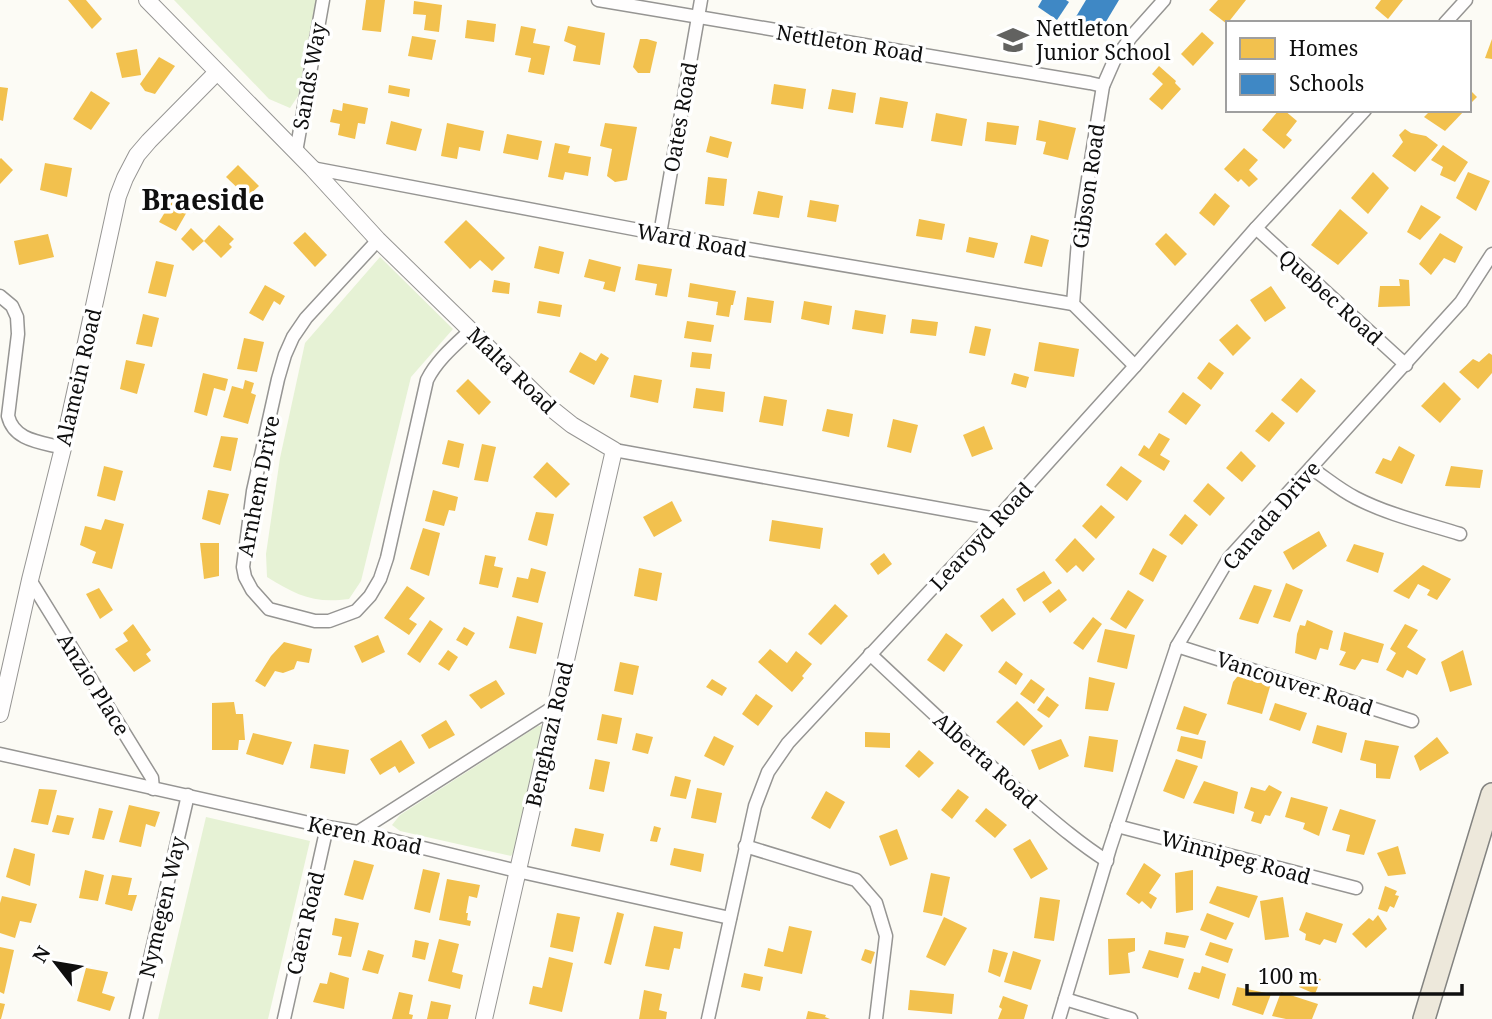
<svg xmlns="http://www.w3.org/2000/svg" width="1492" height="1019" font-family="'Noto Serif',serif">
  <rect width="100%" height="100%" fill="#fcfbf5"/>
  <g fill="#e6f2d5">
    <polygon points="174,0 316,0 298,96 290,108 269,99"/>
    <path d="M 380,257 L 453,329 L 411,377 L 361,581 L 349,599 C 314,604 296,595 267,577 L 266,554 L 280,458 L 305,343 Z"/>
    <polygon points="544,725 515,850 511,856 400,831 392,825 400,815 538,726"/>
    <polygon points="206,817 310,841 268,1019 158,1019"/>
  </g>
  <g fill="#f2c14e">
    <polygon points="68,0 86,0 102,19 92,29"/>
    <polygon points="366,0 385,0 381,32 362,30"/>
    <polygon points="1218,0 1246,0 1227,24 1209,10"/>
    <polygon points="1381,0 1403,0 1388,19 1375,8"/>
    <polygon points="414,1 442,5 439,32 424,30 426,15 413,14"/>
    <polygon points="467,20 496,24 494,42 465,38"/>
    <polygon points="521,26 536,29 533,43 550,46 544,75 528,72 531,58 515,55"/>
    <polygon points="568,26 605,33 600,65 573,61 576,46 564,41"/>
    <polygon points="1202,32 1214,43 1193,66 1181,54"/>
    <polygon points="412,36 436,40 432,60 408,56"/>
    <polygon points="640,39 647,39 657,42 650,73 638,73 633,67"/>
    <polygon points="1492,39 1492,59 1485,58"/>
    <polygon points="137,49 141,75 122,78 116,53"/>
    <polygon points="159,57 175,66 155,94 145,91 140,84"/>
    <polygon points="1159,66 1176,81 1175,83 1181,89 1162,110 1149,99 1163,84 1152,74"/>
    <polygon points="774,84 806,89 803,109 771,104"/>
    <polygon points="389,85 410,89 409,97 388,93"/>
    <polygon points="0,87 8,88 3,121 0,120"/>
    <polygon points="832,89 856,93 853,113 828,109"/>
    <polygon points="1469,89 1477,97 1469,105"/>
    <polygon points="91,91 110,103 91,130 73,119"/>
    <polygon points="880,97 908,102 903,128 875,124"/>
    <polygon points="343,103 368,108 365,124 358,123 355,139 338,135 340,124 330,122 333,109 342,111"/>
    <polygon points="1279,110 1284,110 1297,121 1286,135 1292,140 1284,149 1262,130"/>
    <polygon points="1431,110 1465,110 1445,131 1424,117"/>
    <polygon points="936,113 967,119 962,146 931,141"/>
    <polygon points="1039,120 1076,128 1068,160 1043,154 1046,142 1036,140"/>
    <polygon points="391,121 422,129 416,151 386,144"/>
    <polygon points="987,122 1019,126 1016,145 985,141"/>
    <polygon points="447,123 484,131 480,151 459,147 457,159 441,156"/>
    <polygon points="605,123 637,127 627,180 615,182 607,176 612,149 600,146"/>
    <polygon points="1405,129 1411,133 1426,136 1438,145 1415,172 1392,156 1403,142 1399,135"/>
    <polygon points="507,134 542,141 538,160 503,153"/>
    <polygon points="710,136 732,142 728,158 706,152"/>
    <polygon points="555,143 570,146 568,153 591,157 588,176 565,172 563,180 548,177"/>
    <polygon points="1443,145 1468,162 1455,182 1440,175 1443,167 1431,160"/>
    <polygon points="1244,148 1258,160 1249,170 1258,179 1249,187 1241,179 1238,182 1224,169"/>
    <polygon points="1,158 13,170 0,184 0,159"/>
    <polygon points="45,163 72,168 67,197 40,190"/>
    <polygon points="238,165 259,186 247,197 226,177"/>
    <polygon points="1373,172 1389,188 1368,214 1351,198"/>
    <polygon points="1468,172 1490,181 1476,211 1456,198"/>
    <polygon points="708,177 727,179 724,206 705,204"/>
    <polygon points="758,191 783,196 779,218 753,214"/>
    <polygon points="1215,193 1230,206 1214,226 1199,213"/>
    <polygon points="176,194 192,203 176,231 159,222"/>
    <polygon points="810,200 839,205 836,222 807,217"/>
    <polygon points="1421,205 1441,217 1420,240 1407,232"/>
    <polygon points="1340,209 1368,233 1338,265 1311,245"/>
    <polygon points="919,219 945,224 942,240 916,236"/>
    <polygon points="466,220 505,258 492,271 480,260 470,269 444,242"/>
    <polygon points="219,225 234,239 229,244 232,247 221,258 204,241"/>
    <polygon points="191,228 204,241 193,251 181,239"/>
    <polygon points="305,232 327,255 315,267 293,243"/>
    <polygon points="1166,233 1187,254 1175,266 1155,244"/>
    <polygon points="1440,233 1463,247 1455,263 1444,258 1431,275 1419,264"/>
    <polygon points="48,234 54,257 19,265 14,241"/>
    <polygon points="1031,235 1049,240 1042,267 1024,263"/>
    <polygon points="969,237 998,243 994,258 966,252"/>
    <polygon points="539,246 564,252 559,274 534,268"/>
    <polygon points="589,259 621,267 615,292 603,289 605,282 584,277"/>
    <polygon points="156,261 174,265 166,297 148,293"/>
    <polygon points="638,264 672,269 667,297 655,295 657,284 635,280"/>
    <polygon points="1399,279 1409,280 1410,306 1378,307 1380,286 1400,286"/>
    <polygon points="494,280 510,283 509,294 492,292"/>
    <polygon points="690,283 736,291 733,305 731,305 729,317 716,315 718,302 688,297"/>
    <polygon points="265,285 285,296 280,305 274,301 263,321 249,313"/>
    <polygon points="1271,286 1286,308 1265,322 1250,300"/>
    <polygon points="747,297 774,301 771,323 744,320"/>
    <polygon points="539,301 562,305 560,317 537,313"/>
    <polygon points="804,301 832,306 829,325 801,319"/>
    <polygon points="855,310 886,315 883,334 852,329"/>
    <polygon points="143,314 159,318 152,347 136,344"/>
    <polygon points="912,319 938,322 936,336 910,333"/>
    <polygon points="687,321 714,325 711,342 684,338"/>
    <polygon points="1237,324 1251,338 1233,356 1219,340"/>
    <polygon points="975,326 991,329 985,356 969,353"/>
    <polygon points="244,338 264,342 257,372 237,369"/>
    <polygon points="1039,342 1079,349 1074,377 1034,371"/>
    <polygon points="580,352 596,361 601,353 609,358 594,385 569,372"/>
    <polygon points="692,352 712,354 710,369 690,367"/>
    <polygon points="1489,353 1492,355 1492,373 1478,389 1459,372 1473,359 1479,362"/>
    <polygon points="126,360 145,364 137,394 120,389"/>
    <polygon points="1209,362 1224,373 1211,390 1197,378"/>
    <polygon points="203,373 228,379 225,391 214,388 207,416 194,412"/>
    <polygon points="1014,373 1029,377 1026,388 1011,384"/>
    <polygon points="634,375 662,380 658,403 630,397"/>
    <polygon points="1301,378 1316,391 1297,413 1281,400"/>
    <polygon points="468,379 491,402 479,415 456,391"/>
    <polygon points="245,380 254,383 251,393 256,395 248,424 223,417 232,386 243,389"/>
    <polygon points="1444,382 1461,399 1440,423 1421,406"/>
    <polygon points="696,388 725,392 723,412 693,408"/>
    <polygon points="1183,392 1201,405 1186,425 1168,412"/>
    <polygon points="764,396 787,400 783,426 759,422"/>
    <polygon points="827,409 853,414 849,437 822,431"/>
    <polygon points="1272,412 1285,423 1269,442 1255,431"/>
    <polygon points="893,419 918,425 911,453 887,447"/>
    <polygon points="984,426 993,449 972,457 963,435"/>
    <polygon points="1159,433 1170,439 1160,455 1170,461 1164,471 1138,455 1144,445 1149,449"/>
    <polygon points="221,436 238,438 231,471 213,467"/>
    <polygon points="448,440 464,444 459,468 442,464"/>
    <polygon points="482,444 496,447 488,482 474,480"/>
    <polygon points="1399,446 1415,455 1402,484 1375,473 1383,458 1391,461"/>
    <polygon points="1241,451 1256,466 1242,482 1226,468"/>
    <polygon points="547,462 570,484 556,498 533,477"/>
    <polygon points="104,466 123,471 115,501 97,496"/>
    <polygon points="1121,466 1142,481 1127,501 1106,485"/>
    <polygon points="1451,466 1483,470 1480,488 1445,486"/>
    <polygon points="1208,483 1225,498 1210,516 1193,501"/>
    <polygon points="208,490 229,494 220,525 202,519"/>
    <polygon points="433,490 458,497 455,511 449,510 444,526 425,521"/>
    <polygon points="672,501 682,521 654,537 643,517"/>
    <polygon points="1101,505 1115,517 1096,539 1082,526"/>
    <polygon points="536,512 554,514 547,546 528,540"/>
    <polygon points="1185,514 1198,525 1182,545 1169,535"/>
    <polygon points="105,519 124,524 112,569 92,563 96,552 80,545 85,526 101,530"/>
    <polygon points="772,520 823,528 820,549 769,541"/>
    <polygon points="423,528 440,533 429,576 410,569"/>
    <polygon points="1319,531 1327,546 1293,570 1283,552"/>
    <polygon points="1075,538 1095,559 1083,572 1076,565 1067,573 1055,560"/>
    <polygon points="200,543 219,543 219,576 204,579"/>
    <polygon points="1354,544 1384,553 1378,573 1346,561"/>
    <polygon points="1153,548 1167,556 1153,582 1139,574"/>
    <polygon points="884,553 892,564 878,575 870,564"/>
    <polygon points="485,555 496,557 494,566 503,568 498,588 479,584"/>
    <polygon points="1423,565 1451,579 1437,600 1427,595 1430,590 1418,584 1409,599 1393,591"/>
    <polygon points="531,568 546,572 538,603 512,597 517,577 528,579"/>
    <polygon points="639,568 662,573 657,601 634,596"/>
    <polygon points="1044,571 1052,583 1024,602 1016,589"/>
    <polygon points="1286,583 1303,590 1290,622 1273,617"/>
    <polygon points="1254,585 1272,590 1258,624 1239,619"/>
    <polygon points="407,586 425,598 409,619 417,624 409,635 384,618"/>
    <polygon points="99,588 113,610 100,619 86,594"/>
    <polygon points="1059,589 1067,600 1050,613 1042,602"/>
    <polygon points="1128,590 1144,600 1126,629 1110,619"/>
    <polygon points="1003,598 1016,614 992,632 980,616"/>
    <polygon points="835,604 848,616 821,645 808,634"/>
    <polygon points="517,616 543,623 536,654 509,648"/>
    <polygon points="1093,617 1102,624 1083,650 1073,643"/>
    <polygon points="430,620 443,629 420,663 407,654"/>
    <polygon points="1307,620 1333,631 1328,650 1320,648 1316,660 1295,653 1297,634 1300,625 1305,626"/>
    <polygon points="133,624 151,650 146,654 151,661 134,672 115,649 128,641 123,633"/>
    <polygon points="1405,624 1418,630 1407,647 1426,659 1417,675 1407,670 1403,678 1386,670 1396,653 1390,649"/>
    <polygon points="464,627 475,633 467,646 456,640"/>
    <polygon points="1105,629 1135,635 1127,669 1097,662"/>
    <polygon points="1344,632 1384,644 1378,663 1362,659 1355,670 1339,665 1346,652 1340,650"/>
    <polygon points="946,633 963,645 944,672 927,660"/>
    <polygon points="378,635 385,652 362,663 354,646"/>
    <polygon points="284,642 312,649 309,663 297,661 294,669 283,673 275,671 265,687 255,681 271,656"/>
    <polygon points="770,649 787,663 796,651 812,664 802,676 804,678 792,692 758,662"/>
    <polygon points="448,650 458,657 449,671 438,664"/>
    <polygon points="1463,650 1472,685 1450,692 1441,662"/>
    <polygon points="1006,661 1023,674 1016,685 998,672"/>
    <polygon points="620,662 639,666 633,695 614,691"/>
    <polygon points="1242,671 1272,680 1262,714 1227,704 1233,682"/>
    <polygon points="1089,677 1115,683 1108,711 1085,709"/>
    <polygon points="712,679 727,688 722,696 706,687"/>
    <polygon points="1031,679 1045,689 1034,704 1020,694"/>
    <polygon points="496,680 505,694 481,709 469,695"/>
    <polygon points="756,694 773,706 758,726 742,714"/>
    <polygon points="1047,696 1059,705 1049,718 1037,710"/>
    <polygon points="1017,701 1043,726 1024,746 996,722"/>
    <polygon points="234,702 236,714 243,714 245,740 239,740 238,750 212,750 212,703"/>
    <polygon points="1275,703 1307,713 1300,731 1269,720"/>
    <polygon points="1184,706 1207,714 1198,735 1176,729"/>
    <polygon points="602,714 622,718 617,744 597,740"/>
    <polygon points="446,720 455,735 429,749 421,735"/>
    <polygon points="1317,725 1347,733 1342,753 1312,743"/>
    <polygon points="865,732 890,733 890,748 865,747"/>
    <polygon points="253,733 292,742 283,765 246,754"/>
    <polygon points="636,733 653,737 648,754 632,750"/>
    <polygon points="714,736 734,746 724,766 704,756"/>
    <polygon points="1089,736 1118,740 1113,772 1084,767"/>
    <polygon points="1181,736 1206,741 1202,759 1177,751"/>
    <polygon points="1437,737 1449,753 1420,771 1414,756"/>
    <polygon points="1061,739 1069,756 1039,770 1031,750"/>
    <polygon points="401,740 415,763 399,773 395,766 380,775 370,759"/>
    <polygon points="1365,740 1399,746 1390,779 1376,778 1376,764 1360,760"/>
    <polygon points="314,744 349,750 345,774 310,768"/>
    <polygon points="919,750 934,763 919,778 905,766"/>
    <polygon points="595,759 610,762 604,792 589,789"/>
    <polygon points="1176,759 1198,766 1184,799 1163,791"/>
    <polygon points="675,776 691,780 686,799 670,796"/>
    <polygon points="1204,781 1238,792 1234,814 1193,803"/>
    <polygon points="1269,785 1282,792 1270,816 1265,815 1261,824 1251,821 1254,812 1244,808 1251,787 1265,791"/>
    <polygon points="697,788 722,793 716,823 691,818"/>
    <polygon points="39,789 57,790 48,825 31,822"/>
    <polygon points="958,789 969,797 952,819 941,810"/>
    <polygon points="826,791 845,802 830,829 811,818"/>
    <polygon points="1291,797 1328,807 1319,836 1303,829 1305,823 1285,817"/>
    <polygon points="129,805 160,812 155,827 146,824 141,847 119,842"/>
    <polygon points="99,808 113,811 104,840 92,838"/>
    <polygon points="986,808 1007,825 995,838 975,821"/>
    <polygon points="1340,809 1376,820 1364,855 1346,851 1350,835 1332,830"/>
    <polygon points="57,815 74,818 69,835 52,832"/>
    <polygon points="654,826 661,828 657,842 650,841"/>
    <polygon points="575,828 604,834 600,852 571,846"/>
    <polygon points="897,829 908,859 890,866 879,836"/>
    <polygon points="1030,839 1048,869 1031,879 1013,849"/>
    <polygon points="1398,846 1406,874 1388,876 1377,853"/>
    <polygon points="14,848 35,854 30,886 6,877"/>
    <polygon points="674,848 704,854 701,872 670,865"/>
    <polygon points="354,860 374,865 363,900 344,895"/>
    <polygon points="1144,863 1161,875 1149,893 1157,898 1151,909 1142,901 1139,904 1126,894"/>
    <polygon points="423,869 440,873 430,913 414,909"/>
    <polygon points="85,870 104,875 98,901 79,898"/>
    <polygon points="1193,870 1193,910 1176,913 1175,873"/>
    <polygon points="931,873 950,877 942,916 923,912"/>
    <polygon points="112,875 132,878 128,895 137,895 132,911 105,904"/>
    <polygon points="447,879 480,885 477,898 469,896 466,913 468,913 467,920 471,921 470,926 439,920"/>
    <polygon points="1217,886 1258,896 1249,918 1209,903"/>
    <polygon points="1385,886 1397,891 1395,895 1399,896 1394,908 1390,906 1387,912 1378,909"/>
    <polygon points="2,896 37,904 31,923 20,921 15,938 0,933 0,903"/>
    <polygon points="1040,897 1060,900 1054,941 1034,938"/>
    <polygon points="1283,897 1289,937 1265,940 1260,901"/>
    <polygon points="617,912 624,914 611,965 604,963"/>
    <polygon points="1306,912 1343,924 1336,943 1324,939 1320,945 1305,940 1306,934 1299,930"/>
    <polygon points="557,913 580,917 573,952 550,947"/>
    <polygon points="1207,913 1234,923 1226,940 1200,930"/>
    <polygon points="1378,915 1387,929 1366,948 1352,934 1369,918 1373,921"/>
    <polygon points="944,917 967,928 945,966 926,957"/>
    <polygon points="335,918 359,923 351,957 338,955 342,937 332,935"/>
    <polygon points="654,926 683,932 680,949 674,948 669,970 645,966"/>
    <polygon points="789,926 812,931 802,974 764,966 768,948 783,952"/>
    <polygon points="1166,932 1189,936 1185,948 1164,944"/>
    <polygon points="1135,938 1135,951 1128,953 1130,973 1109,975 1108,939"/>
    <polygon points="439,939 459,944 452,972 463,975 460,989 428,981"/>
    <polygon points="415,940 429,943 425,960 412,957"/>
    <polygon points="1210,942 1233,949 1228,963 1205,955"/>
    <polygon points="0,947 14,950 4,994 0,992"/>
    <polygon points="865,949 875,952 871,964 861,960"/>
    <polygon points="993,949 1008,953 1000,977 988,972"/>
    <polygon points="368,950 384,955 378,974 362,970"/>
    <polygon points="1149,950 1184,959 1178,978 1142,968"/>
    <polygon points="1013,951 1041,960 1031,990 1004,982"/>
    <polygon points="549,957 573,963 562,1012 529,1004 533,986 542,988"/>
    <polygon points="1202,966 1226,974 1219,999 1188,989 1194,972 1200,973"/>
    <polygon points="86,968 108,972 102,993 115,997 110,1011 77,1001"/>
    <polygon points="330,972 349,978 344,1009 313,1002 320,983 327,984"/>
    <polygon points="744,973 763,977 760,991 741,987"/>
    <polygon points="1303,974 1321,979 1315,994 1299,987"/>
    <polygon points="1237,987 1271,994 1263,1015 1232,1005"/>
    <polygon points="644,990 662,994 659,1010 667,1012 666,1019 639,1019"/>
    <polygon points="910,990 954,994 952,1014 908,1010"/>
    <polygon points="399,992 413,995 409,1014 413,1015 412,1019 392,1019"/>
    <polygon points="1281,992 1318,1004 1312,1019 1286,1019 1272,1016"/>
    <polygon points="1003,996 1028,1005 1024,1019 998,1019 1002,1009 999,1007"/>
    <polygon points="431,1001 451,1005 448,1019 427,1019"/>
    <polygon points="0,1003 5,1004 1,1019 0,1019"/>
    <polygon points="808,1011 826,1015 825,1017 830,1019 806,1019"/>
  </g>
  <g fill="#3f88c5">
    <polygon points="1042,0 1066,0 1069,2 1057,20 1038,7"/>
    <polygon points="1086,0 1119,0 1098,35 1074,20"/>
  </g>
  <g fill="none" stroke-linecap="round" stroke-linejoin="round">
    <g stroke="#969593" stroke-width="15">
      <g id="minor">
        <polyline points="598,0 1090,83 1103,86"/>
        <polyline points="1445,23 1466,0"/>
        <polyline points="296,152 323,0"/>
        <polyline points="312,168 660,234 1073,304"/>
        <polyline points="1256,228 1406,365"/>
        <polyline points="660,234 701,0"/>
        <path d="M 378,240 L 306,318 L 293,337 L 285,355 L 278,379 L 253,491 L 243,567 L 245,577 L 252,590 L 269,609 L 315,621 L 329,621 L 356,611 L 370,596 L 380,579 L 387,558 L 427,380 C 437,360 455,345 471,330"/>
        <path d="M 0,296 L 12,306 L 17,317 L 18,334 L 8,416 C 14,441 41,442 63,448"/>
        <polyline points="1135,366 1073,304 1078,241 1103,86 1114,61 1131,37 1164,0"/>
        <polyline points="614,450 997,519"/>
        <path d="M 1311,468 C 1326,478 1340,490 1356,498 C 1389,515 1425,523 1460,534"/>
        <polyline points="30,580 152,778 153,789"/>
        <polyline points="1177,646 1412,721"/>
        <path d="M 870,654 C 920,701 971,749 1023,795 C 1050,818 1077,842 1107,861"/>
        <polyline points="0,754 327,827 358,832 517,871 730,918"/>
        <polyline points="1117,826 1356,888"/>
        <polyline points="358,832 555,706"/>
        <polyline points="745,846 856,880 876,903 886,936 876,1019"/>
        <polyline points="1065,999 1131,1019"/>
        <polyline points="136,1019 188,795"/>
        <polyline points="284,1019 327,827"/>
        <polyline points="708,1019 755,806 768,772 788,743 997,519 1135,366 1256,228 1365,110"/>
        <polyline points="1059,1019 1110,848 1177,646 1229,558 1461,302 1492,254"/>
      </g>
    </g>
    <g stroke="#969593" stroke-width="18">
      <g id="tertiary">
        <polyline points="147,0 312,168 378,240 547,405 572,425 614,450 484,1019"/>
        <polyline points="0,714 30,580 63,448 118,196 125,178 137,155 149,141 217,72"/>
      </g>
    </g>
    <g stroke="#838380" stroke-width="24">
      <polyline id="primary" points="1424,1019 1492,794"/>
    </g>
    <use href="#minor" stroke="#fffefe" stroke-width="12"/>
    <use href="#tertiary" stroke="#fffefe" stroke-width="16"/>
    <use href="#primary" stroke="#ede8db" stroke-width="21"/>
  </g>
  <defs>
    <g id="school-bare" transform="scale(2.415)"><path d="M0-5L7-2L0 1L-7-2ZM-4 1L0 2.5L4 1V4Q0 6-4 4Z" fill="#626260" stroke="#fff" stroke-width="2.5" paint-order="stroke"/></g>
  </defs>
  <g fill-rule="evenodd">
    <use href="#school-bare" x="1013" y="40"/>
  </g>
  <g text-anchor="middle" dominant-baseline="central" stroke-width="7" stroke-linejoin="round" paint-order="stroke">
    <g font-size="21" fill="#0f0f0f" stroke="#fff" text-anchor="start">
      <text x="1036" y="28">Nettleton<tspan x="1036" dy="24">Junior School</tspan></text>
    </g>
    <g font-size="21" fill="#0f0f0f" stroke="#fff">
      <text transform="translate(850 43) rotate(9)">Nettleton Road</text>
      <text transform="translate(309 76) rotate(-80)">Sands Way</text>
      <text transform="translate(680 117) rotate(-80)">Oates Road</text>
      <text transform="translate(1088 186) rotate(-82)">Gibson Road</text>
      <text transform="translate(692 240) rotate(10)">Ward Road</text>
      <text transform="translate(1331 297) rotate(42)">Quebec Road</text>
      <text transform="translate(512 370) rotate(44)">Malta Road</text>
      <text transform="translate(78 377) rotate(-77)">Alamein Road</text>
      <text transform="translate(258 486) rotate(-79)">Arnhem Drive</text>
      <text transform="translate(1271 515) rotate(-49)">Canada Drive</text>
      <text transform="translate(981 536) rotate(-47)">Learoyd Road</text>
      <text transform="translate(1295 683) rotate(18)">Vancouver Road</text>
      <text transform="translate(94 684) rotate(58)">Anzio Place</text>
      <text transform="translate(549 734) rotate(-77)">Benghazi Road</text>
      <text transform="translate(986 760) rotate(42)">Alberta Road</text>
      <text transform="translate(365 835) rotate(12)">Keren Road</text>
      <text transform="translate(1236 857) rotate(15)">Winnipeg Road</text>
      <text transform="translate(162 907) rotate(-77)">Nymegen Way</text>
      <text transform="translate(305 923) rotate(-77)">Caen Road</text>
    </g>
    <g font-size="28" font-weight="bold" fill="#0f0f0f" stroke="#fff">
      <text x="203" y="199">Braeside</text>
    </g>
  </g>
  <rect x="1226" y="21" width="245" height="91" fill="#ffffff" stroke="#9f9f9f" stroke-width="2"/>
  <rect x="1240" y="38" width="35" height="21" fill="#f2c14e" stroke="#9f9f9f" stroke-width="2"/>
  <text x="1289" y="56" font-size="21" fill="#0f0f0f">Homes</text>
  <rect x="1240" y="74" width="35" height="21" fill="#3f88c5" stroke="#9f9f9f" stroke-width="2"/>
  <text x="1289" y="91" font-size="21" fill="#0f0f0f">Schools</text>
  <g transform="translate(56 963) rotate(301)" stroke="#ffffff" stroke-width="5" paint-order="stroke">
  <path d="M0-5L12 26L0 18L-12 26Z" fill="#0f0f0f"/>
  <text y="-10" font-size="19" font-weight="bold" text-anchor="middle" fill="#0f0f0f">N</text>
  </g>
  <path d="M1247 984v10h215v-10" fill="none" stroke="#0f0f0f" stroke-width="3.5"/>
  <text x="1258" y="984" font-size="21" fill="#0f0f0f" stroke="#ffffff" stroke-width="5" paint-order="stroke">100 m</text>
</svg>
